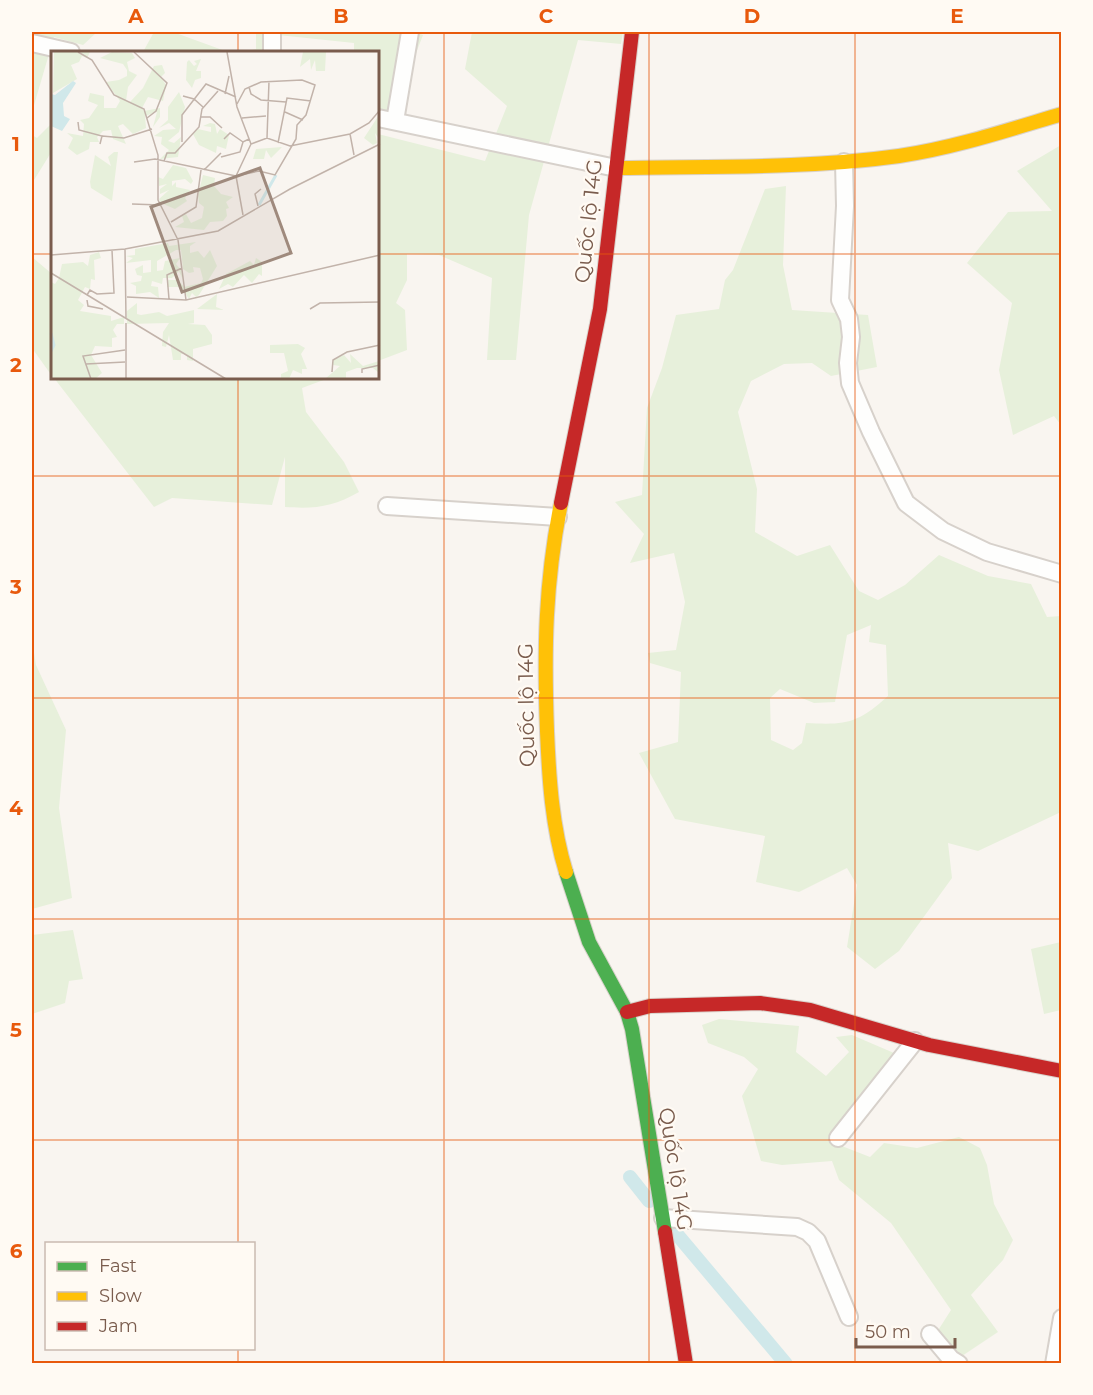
<svg xmlns="http://www.w3.org/2000/svg" width="1093" height="1395" font-family="Montserrat,sans-serif">
  <rect width="100%" height="100%" fill="#f9f5f0"/>
  <g fill="#e7f0db" fill-rule="evenodd">
    <polygon points="32,32 97,32 83,45 54,37 32,112"/>
    <polygon points="154,32 173,32 228,52 143,52"/>
    <polygon points="256,32 414,32 423,35 393,113 378,109 378,52 354,52 354,43 278,35 270,52 244,52 256,49"/>
    <polygon points="472,32 623,32 621,44 578,40 529,215 516,360 487,360 492,278 439,255 407,254 407,280 396,303 405,310 407,350 378,361 378,134 485,161 507,106 465,69"/>
    <polygon points="52,123 52,151 34,180 32,207 32,135 37,138"/>
    <polygon points="1061,145 1061,425 1054,416 1013,435 999,370 1012,303 967,263 1008,212 1052,211 1017,171"/>
    <path d="M 786,186 L 783,265 L 792,310 L 868,315 L 877,367 L 831,376 L 812,363 L 784,364 L 751,381 L 738,412 L 757,489 L 755,532 L 797,556 L 830,545 L 859,591 L 878,600 L 905,585 L 939,555 L 988,576 L 1031,584 L 1047,617 L 1061,616 L 1061,812 L 978,851 L 948,843 L 952,878 L 899,951 L 875,969 L 847,947 L 857,885 L 847,868 L 799,892 L 756,882 L 765,836 L 675,819 L 639,753 L 678,742 L 681,672 L 650,663 L 648,653 L 676,650 L 685,602 L 674,553 L 630,563 L 644,534 L 615,502 L 642,495 L 647,408 L 662,368 L 676,315 L 719,309 L 725,280 L 733,270 L 765,189 ZM 871,625 L 869,642 L 886,645 L 888,696 C 857,724 846,725 806,723 L 802,743 L 793,750 L 771,740 L 770,698 L 780,689 L 814,703 L 835,702 L 847,635 Z"/>
    <polygon points="32,257 52,274 52,376 32,348"/>
    <path d="M 54,378 L 329,378 L 302,388 L 306,412 L 344,462 L 359,492 C 333,507 315,509 285,507 L 285,457 L 272,505 L 172,498 L 154,507 Z"/>
    <polygon points="32,641 36,665 66,730 59,808 72,898 32,909"/>
    <polygon points="73,930 83,979 69,981 65,1003 32,1014 32,935"/>
    <polygon points="1061,942 1061,1010 1044,1014 1031,949"/>
    <polygon points="719,1019 799,1026 796,1052 826,1076 849,1052 836,1037 852,1035 894,1053 829,1141 870,1157 884,1143 917,1148 959,1137 980,1148 987,1165 994,1204 1013,1240 1003,1260 971,1295 998,1332 962,1356 937,1332 951,1310 891,1223 839,1180 832,1161 782,1165 761,1161 742,1096 758,1069 744,1057 708,1043 702,1025"/>
  </g>
  <g fill="none" stroke-linecap="round" stroke-linejoin="round">
    <g stroke="#d0e8ea" stroke-width="14">
      <polyline points="630,1177 649,1201"/>
      <polyline points="675,1232 786,1364"/>
    </g>
    <g stroke="#d7d1cb" stroke-width="20">
      <g id="street">
        <polyline points="32,43 71,52"/>
        <polyline points="272,52 272,32"/>
        <polyline points="378,118 616,168"/>
        <polyline points="395,121 410,32"/>
        <polyline points="844,162 845,206 840,300 849,319 851,337 848,363 850,383 871,432 906,503 943,531 987,552 1062,574"/>
        <polyline points="387,506 558,517"/>
        <polyline points="838,1138 915,1041"/>
        <polyline points="663,1218 797,1227 808,1232 817,1241 849,1317"/>
        <polyline points="930,1334 951,1359 959,1364"/>
        <polyline points="1054,1364 1062,1318"/>
      </g>
    </g>
    <g stroke="#d9d2cb" stroke-width="16">
      <polyline id="fast" points="566,872 589,942 627,1012 632,1029 665,1232"/>
    </g>
    <g stroke="#d9d2cb" stroke-width="16">
      <g id="slow">
        <path d="M 616,168 C 710,166 805,169 899,156 C 954,148 1008,130 1062,114"/>
        <path d="M 561,503 C 545,583 544,650 547,731 C 549,778 552,827 566,872"/>
      </g>
    </g>
    <g stroke="#d9d2cb" stroke-width="16">
      <g id="jam">
        <polyline points="561,503 600,309 632,32"/>
        <polyline points="627,1012 650,1006 760,1003 810,1010 929,1045 1062,1071"/>
        <polyline points="665,1232 686,1364"/>
      </g>
    </g>
    <use href="#street" stroke="#fefefd" stroke-width="16"/>
    <use href="#fast" stroke="#4caf50" stroke-width="14"/>
    <use href="#slow" stroke="#ffc107" stroke-width="14"/>
    <use href="#jam" stroke="#c62828" stroke-width="14"/>
  </g>
  <path fill="none" stroke="#e8590c" stroke-width="1.5" stroke-opacity="0.55" d="M 238,32 L 238,52M 444,32 L 444,1364M 649,32 L 649,1364M 855,32 L 855,1364M 32,254 L 52,254M 378,254 L 1062,254M 238,378 L 238,1244M 32,476 L 1062,476M 32,698 L 1062,698M 32,919 L 1062,919M 32,1140 L 1062,1140M 238,1348 L 238,1364"/>
  <g text-anchor="middle" dominant-baseline="central" stroke-width="4.5" stroke-linejoin="round" paint-order="stroke">
    <g font-size="21" fill="#7a5c4d" stroke="#fffaf3">
      <text transform="translate(588 221) rotate(-84)">Quốc lộ 14G</text>
      <text transform="translate(526 705) rotate(-91)">Quốc lộ 14G</text>
      <text transform="translate(676 1169) rotate(81)">Quốc lộ 14G</text>
    </g>
  </g>
  <g transform="translate(51 51)">
    <rect width="328" height="328" fill="#f9f5f0"/>
    <path d="M 3,1 L 39,1 L 36,7 L 31,5 L 28,11 L 20,14 L 26,28 L 2,42 ZM 61,1 L 81,2 L 84,7 L 76,11 L 78,20 L 86,24 L 77,36 L 75,50 L 79,51 L 92,37 L 103,15 L 111,14 L 114,22 L 110,26 L 115,34 L 112,50 L 97,46 L 91,57 L 93,60 L 109,57 L 109,66 L 102,76 L 106,61 L 94,65 L 95,77 L 82,83 L 72,73 L 67,75 L 75,93 L 62,88 L 60,79 L 52,80 L 46,86 L 48,91 L 39,91 L 38,98 L 26,104 L 17,97 L 22,87 L 16,82 L 32,85 L 33,73 L 29,69 L 38,67 L 47,54 L 37,50 L 39,42 L 53,45 L 53,57 L 65,57 L 69,50 L 55,31 L 68,29 L 76,25 L 76,19 L 72,13 L 49,7 ZM 252,1 L 275,1 L 274,20 L 265,20 L 264,9 L 260,19 L 259,8 L 249,16 ZM 150,8 L 145,20 L 150,20 L 150,27 L 144,29 L 141,37 L 135,29 L 136,11 L 138,9 L 143,15 L 146,13 L 143,10 ZM 128,41 L 134,56 L 128,81 L 117,90 L 123,92 L 130,86 L 127,106 L 109,108 L 118,99 L 110,93 L 111,86 L 103,85 L 112,79 L 125,78 L 118,72 L 108,77 L 117,69 L 117,56 ZM 328,64 L 328,88 L 324,82 L 326,92 L 322,94 L 313,87 ZM 159,72 L 164,73 L 166,83 L 169,78 L 178,84 L 175,98 L 166,95 L 165,102 L 148,94 L 142,83 L 147,78 L 160,81 L 160,76 L 152,75 ZM 231,96 L 220,107 L 215,99 L 213,108 L 202,108 L 205,98 ZM 63,101 L 67,101 L 61,150 L 40,137 L 39,131 L 44,104 L 60,115 L 57,106 ZM 122,114 L 135,117 L 142,130 L 140,133 L 134,128 L 121,130 L 121,135 L 125,131 L 125,136 L 139,139 L 134,147 L 136,150 L 124,158 L 110,152 L 108,148 L 118,139 L 109,143 L 109,138 L 116,133 L 108,135 L 107,126 L 112,128 ZM 152,124 L 164,127 L 163,135 L 170,143 L 182,146 L 175,151 L 178,157 L 175,158 L 176,165 L 172,170 L 159,171 L 153,179 L 124,176 L 133,171 L 131,165 L 135,163 L 140,172 L 151,167 L 153,156 L 148,152 L 147,144 ZM 145,191 L 139,195 L 139,202 L 147,200 L 153,207 L 159,199 L 166,215 L 148,244 L 145,246 L 141,242 L 138,248 L 130,236 L 116,236 L 117,229 L 127,229 L 133,236 L 150,232 L 152,228 L 149,217 L 142,216 L 143,221 L 138,222 L 132,218 L 130,199 L 125,199 L 106,210 L 106,220 L 112,219 L 114,210 L 129,207 L 125,213 L 130,219 L 132,229 L 128,220 L 121,227 L 112,227 L 111,233 L 101,230 L 100,235 L 107,236 L 108,247 L 99,241 L 85,243 L 85,235 L 79,232 L 90,230 L 91,225 L 86,224 L 84,218 L 92,214 L 92,222 L 100,221 L 100,209 L 75,212 L 82,207 L 75,205 L 84,204 L 84,198 L 117,192 L 118,195 ZM 48,201 L 50,207 L 43,209 L 44,229 L 40,228 L 39,238 L 34,236 L 27,249 L 33,254 L 29,260 L 60,265 L 60,270 L 73,266 L 73,273 L 66,273 L 62,279 L 66,286 L 61,287 L 61,296 L 44,295 L 40,304 L 51,322 L 44,328 L 0,328 L 0,231 L 4,233 L 8,227 L 11,213 L 32,211 L 37,215 L 39,204 ZM 205,207 L 211,211 L 211,225 L 208,223 L 201,232 L 193,224 L 182,236 L 177,233 L 168,238 L 175,223 L 199,210 L 203,214 ZM 166,243 L 165,256 L 173,259 L 146,258 ZM 86,252 L 86,263 L 90,264 L 108,261 L 116,265 L 143,259 L 143,272 L 137,273 L 154,274 L 161,284 L 161,293 L 142,298 L 142,310 L 136,309 L 136,303 L 130,303 L 130,309 L 122,309 L 118,284 L 115,296 L 111,295 L 112,281 L 118,272 L 76,273 L 76,260 ZM 247,293 L 254,297 L 250,303 L 256,318 L 251,318 L 251,323 L 242,319 L 238,328 L 230,328 L 230,323 L 237,320 L 233,302 L 219,302 L 219,294 ZM 299,303 L 312,315 L 328,310 L 328,322 L 322,317 L 306,317 L 295,321 L 295,328 L 274,328 L 289,315 L 282,314 L 282,309 L 293,304 L 300,312 Z" fill="#e7f0db"/>
    <path d="M 22,30 L 25,32 L 12,52 L 13,65 L 19,68 L 11,80 L 0,75 L 0,43 L 4,44 Z" fill="#d0e8ea"/>
    <path fill="none" stroke="#d0e8ea" stroke-width="3" d="M 208,154 L 225,124M 0,282 L 3,294 L 0,300"/>
    <path fill="none" stroke="#c2b3aa" stroke-width="1.5" d="M 27,1 L 41,9 L 63,44 L 93,58 L 107,104 L 107,149 L 127,189 L 135,249M 83,1 L 116,32 L 105,60 L 96,67M 176,1 L 186,56 L 200,93M 198,36 L 200,43 L 210,49 L 235,51M 174,43 L 178,25M 132,45 L 143,48 L 152,56M 234,61 L 252,69M 150,66 L 159,66 L 171,77M 191,67 L 215,65M 27,71 L 28,79 L 51,85 L 49,93M 299,83 L 303,104M 51,85 L 73,87 L 101,78M 216,87 L 218,30M 173,88 L 179,82 L 192,91 L 198,88M 131,91 L 131,64 L 155,33 L 185,46M 227,92 L 236,47 L 260,50M 170,106 L 189,101 L 192,91M 113,110 L 116,102 L 124,102 L 148,76 L 151,58 L 167,40M 83,111 L 104,108 L 185,125 L 208,120 L 224,124 L 245,88 L 246,74 L 255,64 L 264,34 L 251,29 L 210,31 L 194,38 L 186,53M 153,119 L 170,102M 81,153 L 109,154M 207,155 L 204,143 L 210,138M 192,164 L 185,125 L 200,93 L 216,87 L 239,95 L 299,83 L 318,72 L 329,59M 120,171 L 145,156 L 150,119M 74,198 L 75,267M 0,204 L 74,198 L 167,180 L 239,138 L 329,93M 0,222 L 175,328M 36,244 L 39,239 L 46,243 L 63,242 L 61,199M 76,246 L 135,249 L 329,204M 118,248 L 116,224 L 131,217M 36,249 L 37,255 L 52,258M 259,258 L 269,252 L 329,251M 75,272 L 75,328M 35,313 L 74,311M 281,321 L 282,309 L 296,301 L 329,294M 311,322 L 311,318 L 329,314M 40,328 L 32,305 L 74,299"/>
    <path fill="#9f8a7d" fill-opacity="0.15" stroke="#9f8a7d" stroke-width="3" d="M 209,117 L 240,202 L 131,241 L 100,156 Z"/>
    <rect width="328" height="328" fill="none" stroke="#7a5c4d" stroke-width="3"/>
  </g>
  <rect width="1093" height="1395" fill="none" stroke="#fffaf3" stroke-width="66"/>
  <rect x="45" y="1242" width="210" height="108" fill="#fffaf3" stroke="#cabbb1" stroke-width="1.5"/>
  <rect x="57" y="1262" width="30" height="9" fill="#4caf50" stroke="#cabbb1" stroke-width="1.5"/>
  <text x="99" y="1272" font-size="18" fill="#7a5c4d">Fast</text>
  <rect x="57" y="1292" width="30" height="9" fill="#ffc107" stroke="#cabbb1" stroke-width="1.5"/>
  <text x="99" y="1302" font-size="18" fill="#7a5c4d">Slow</text>
  <rect x="57" y="1322" width="30" height="9" fill="#c62828" stroke="#cabbb1" stroke-width="1.5"/>
  <text x="99" y="1332" font-size="18" fill="#7a5c4d">Jam</text>
  <path d="M856 1338v9h99v-9" fill="none" stroke="#7a5c4d" stroke-width="3"/>
  <text x="865" y="1338" font-size="18" fill="#7a5c4d" stroke="#fffaf3" stroke-width="4.5" paint-order="stroke">50 m</text>
  <rect x="33" y="33" width="1027" height="1329" fill="none" stroke="#e8590c" stroke-width="2"/>
  <g font-size="20" text-anchor="middle" font-weight="bold" fill="#e8590c">
    <text x="136" y="23">A</text>
    <text x="341" y="23">B</text>
    <text x="546" y="23">C</text>
    <text x="752" y="23">D</text>
    <text x="957" y="23">E</text>
    <text x="16" y="151">1</text>
    <text x="16" y="372">2</text>
    <text x="16" y="594">3</text>
    <text x="16" y="815">4</text>
    <text x="16" y="1037">5</text>
    <text x="16" y="1258">6</text>
  </g>
</svg>
